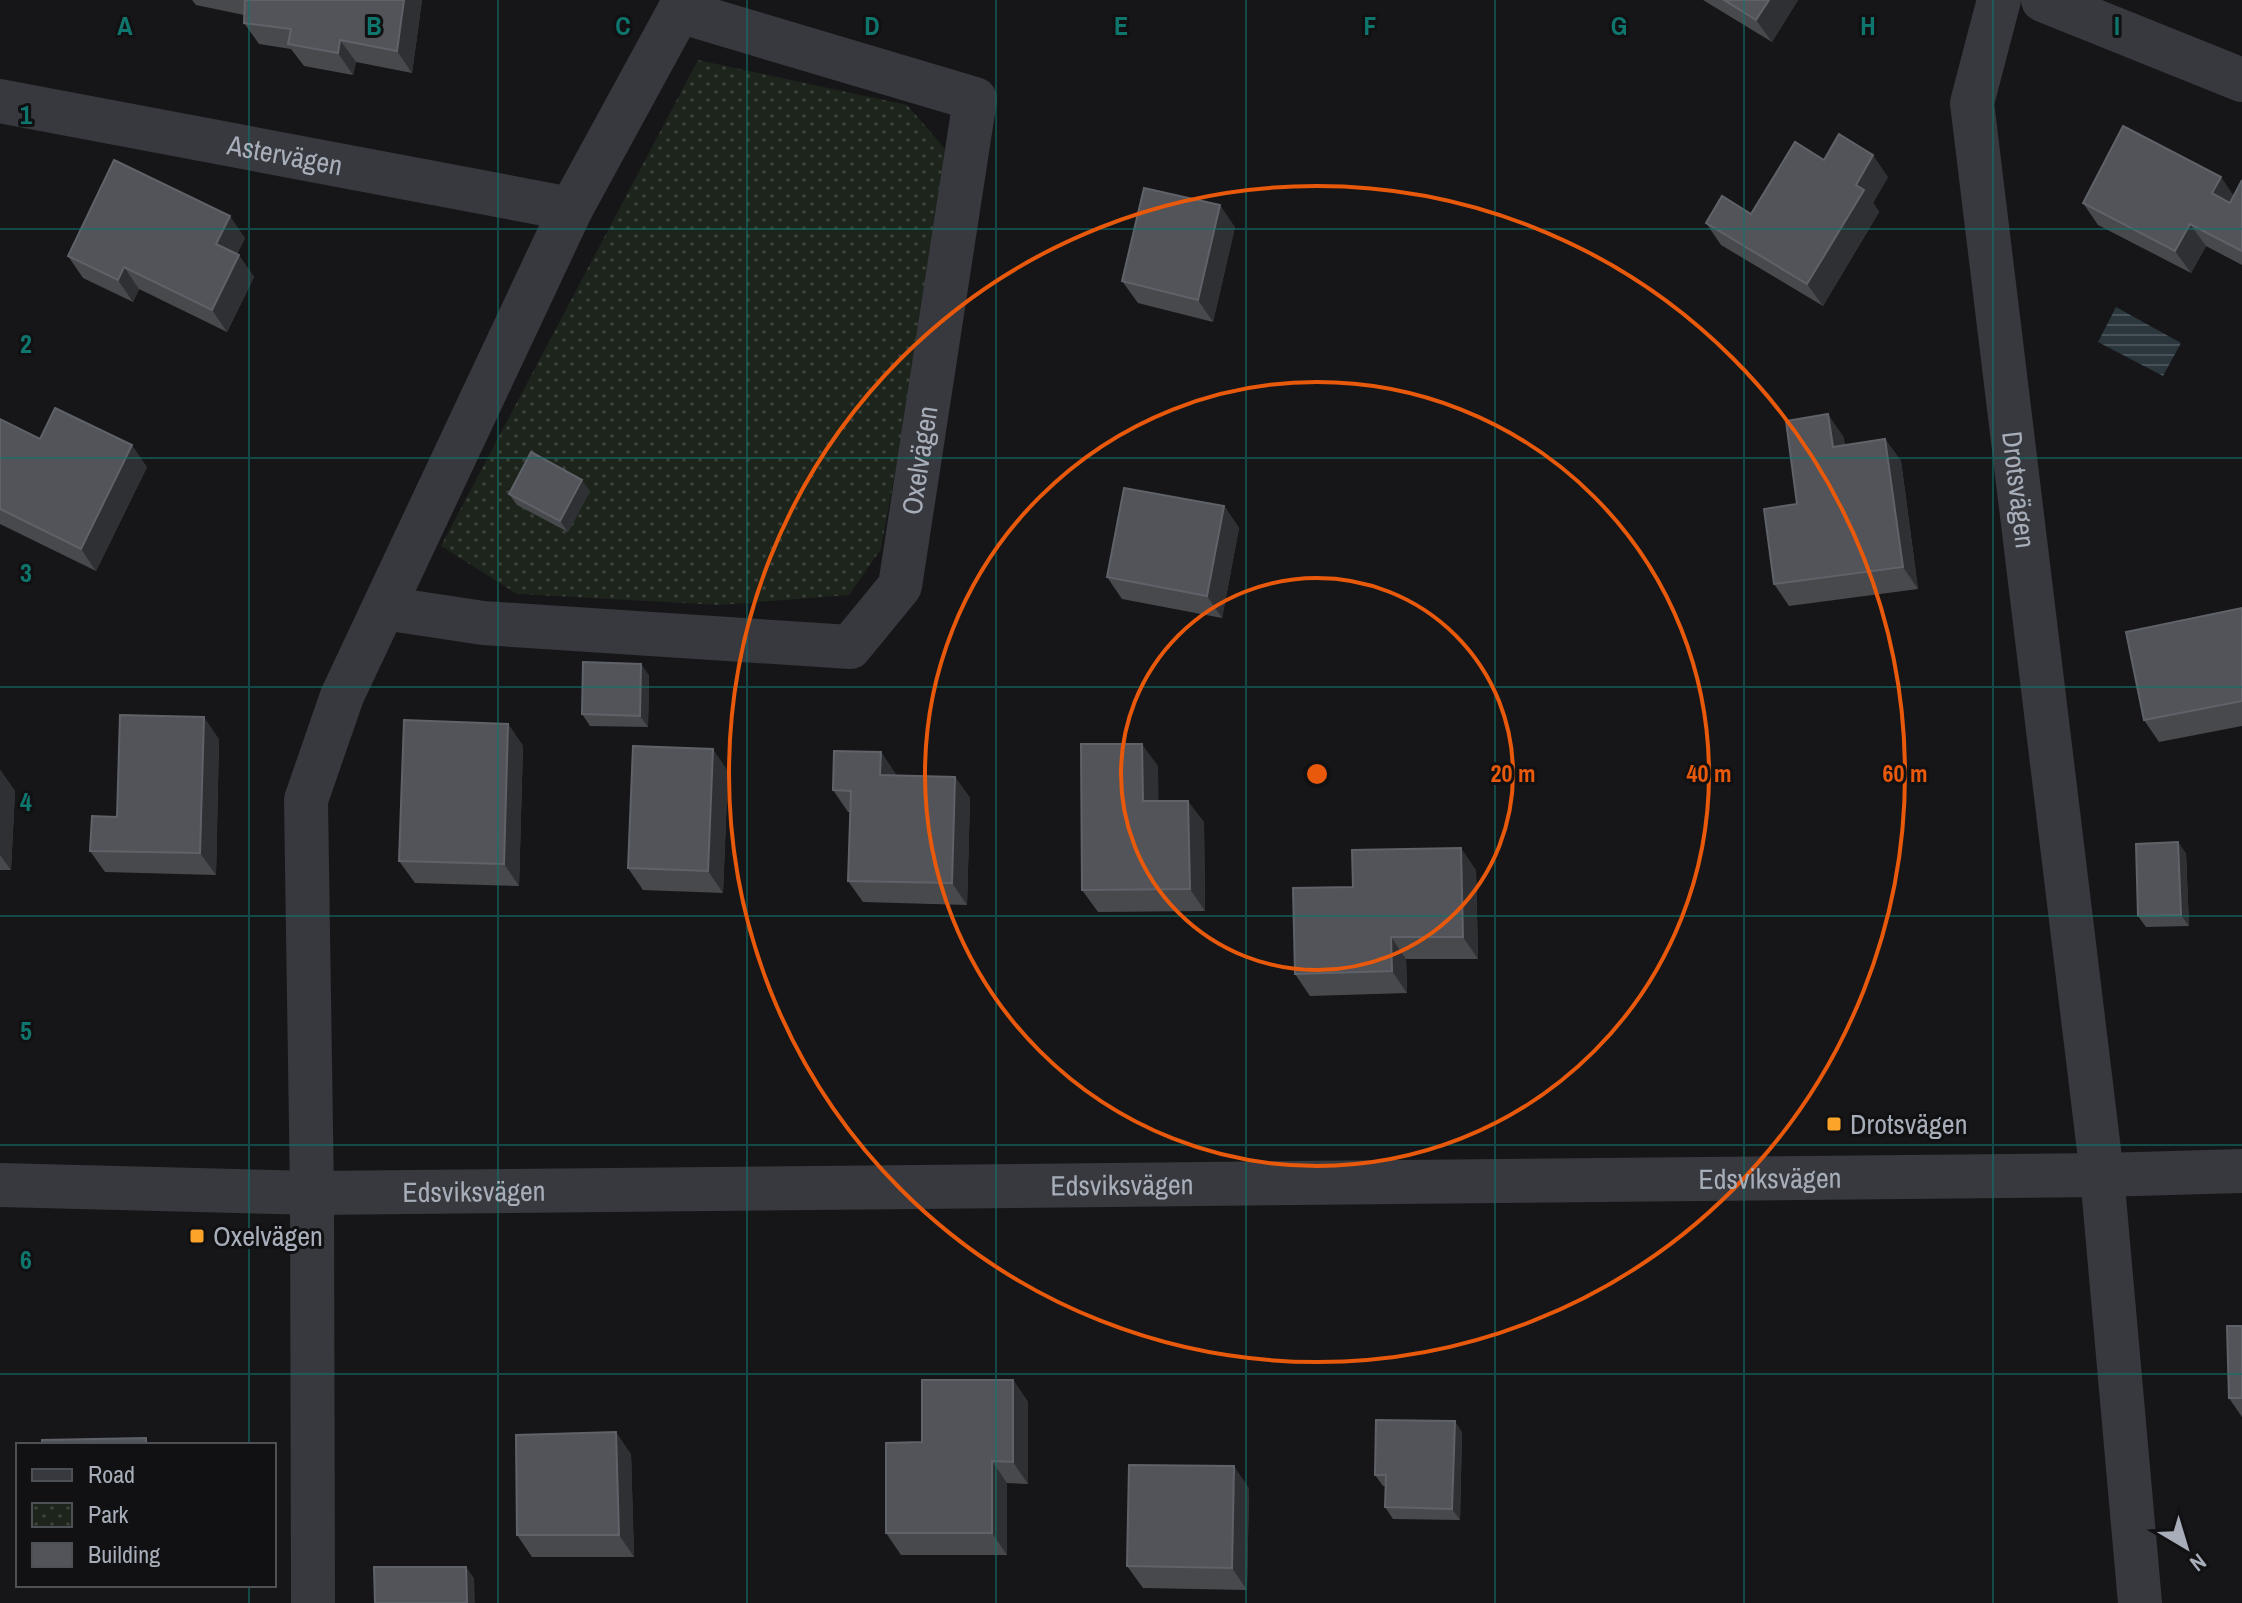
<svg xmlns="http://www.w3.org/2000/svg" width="2242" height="1603" font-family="'Archivo Narrow',sans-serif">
  <defs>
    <pattern id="park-dots" width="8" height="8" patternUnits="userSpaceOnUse" patternTransform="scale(2)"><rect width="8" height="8" fill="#1c241c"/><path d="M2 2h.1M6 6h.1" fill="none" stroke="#3a413b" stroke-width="1.8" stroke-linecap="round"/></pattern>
    <pattern id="water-rules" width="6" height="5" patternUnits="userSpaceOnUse" patternTransform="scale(2)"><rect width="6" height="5" fill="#2b373d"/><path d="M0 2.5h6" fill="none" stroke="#475157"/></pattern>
  </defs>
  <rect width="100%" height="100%" fill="#161618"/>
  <polygon fill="url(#park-dots)" points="698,60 907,105 947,151 943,209 881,549 849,595 720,605 517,594 441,546"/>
  <polygon fill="url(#water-rules)" points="2116,307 2181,343 2163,376 2098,342"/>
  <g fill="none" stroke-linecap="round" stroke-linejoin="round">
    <g stroke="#37393e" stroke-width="44">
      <path id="s1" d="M 1999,0 L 1972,103 L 2102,1175 L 2140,1603"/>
      <polyline points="2043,0 2242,80"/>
      <path id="s2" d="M 0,101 L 571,209"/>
      <path id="s3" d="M 384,608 L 483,623 L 850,647 L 900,586 L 975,99 L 679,11"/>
      <path id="s4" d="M 0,1185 L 312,1193 L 2102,1175 L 2242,1171"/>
      <polyline points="313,1603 312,1193 306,800 342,696 571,209 685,0"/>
    </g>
  </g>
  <g fill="#47494d">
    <polygon points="192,0 422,0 412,73 356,62 353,75 304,66 291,49 259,44 244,23 244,15 196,5"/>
    <polygon points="1703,0 1798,0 1772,42"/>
    <polygon points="1824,160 1888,177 1873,203 1879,212 1823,306 1721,245 1706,223 1751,214"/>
    <polygon points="2242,180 2242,265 2206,246 2191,273 2098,225 2083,203 2234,196"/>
    <polygon points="1235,227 1213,322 1138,303 1122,281"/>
    <polygon points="245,238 237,254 254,277 227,332 139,289 133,302 83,278 68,256"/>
    <polygon points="0,419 40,439 147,467 96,571 0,524"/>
    <polygon points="1843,436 1845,445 1885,439 1901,461 1918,589 1789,606 1774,584 1797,504"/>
    <polygon points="590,491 568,532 517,505 509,494"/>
    <polygon points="1224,506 1239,528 1222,618 1122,599 1107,577"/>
    <polygon points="2242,608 2242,726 2159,742 2144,720"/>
    <polygon points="649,675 648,727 590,726 582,714"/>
    <polygon points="508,724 523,746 519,886 415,883 399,861"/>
    <polygon points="219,739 216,875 105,872 90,851"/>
    <polygon points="881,752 896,775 955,777 970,798 967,905 863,902 848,881 850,812 848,812 833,790"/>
    <polygon points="1158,766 1158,801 1204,822 1205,911 1098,912 1082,890"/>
    <polygon points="0,770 15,791 11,870 0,870"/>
    <polygon points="728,771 723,893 643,890 628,868"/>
    <polygon points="2186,853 2189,926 2146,927 2138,916"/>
    <polygon points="1476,870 1478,959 1406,959 1407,993 1310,996 1295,974 1353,887"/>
    <polygon points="2242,1326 2242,1417 2229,1398"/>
    <polygon points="1013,1380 1028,1402 1028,1484 1007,1483 1007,1555 901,1555 886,1533 922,1442"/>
    <polygon points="1462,1432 1460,1520 1393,1519 1385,1507 1385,1486 1383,1486 1375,1475"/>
    <polygon points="631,1454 634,1557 532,1557 517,1535"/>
    <polygon points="1249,1488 1247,1590 1143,1588 1127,1566"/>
  </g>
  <g fill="#2f3033">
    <polygon points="404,0 422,0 412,73 397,51"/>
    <polygon points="1769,0 1798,0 1772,42 1756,20"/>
    <polygon points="340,40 356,62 353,75 338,53"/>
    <polygon points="1873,155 1888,177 1873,203 1879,212 1823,306 1807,284 1856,185"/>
    <polygon points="2221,177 2236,199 2228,215 2212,193"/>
    <polygon points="1220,205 1235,227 1213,322 1198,300"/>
    <polygon points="230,216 245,238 231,266 216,244"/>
    <polygon points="2190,224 2206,246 2191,273 2175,251"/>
    <polygon points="239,255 254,277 227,332 212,310"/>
    <polygon points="124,267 139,289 133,302 118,280"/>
    <polygon points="1828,414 1843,436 1848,469 1833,447"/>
    <polygon points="1885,439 1901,461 1918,589 1903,567"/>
    <polygon points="132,445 147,467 96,571 81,549"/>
    <polygon points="582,480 590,491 568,532 560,521"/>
    <polygon points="1224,506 1239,528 1222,618 1207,596"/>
    <polygon points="641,664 649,675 648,727 640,716"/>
    <polygon points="204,717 219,739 216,875 200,853"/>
    <polygon points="508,724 523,746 519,886 504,864"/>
    <polygon points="1142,744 1158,766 1159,823 1143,801"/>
    <polygon points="713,749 728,771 723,893 708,871"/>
    <polygon points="881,752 896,774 896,797 880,775"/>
    <polygon points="0,770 15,791 11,870 0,855"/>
    <polygon points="955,777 970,798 967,905 952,883"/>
    <polygon points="1188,801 1204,822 1205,911 1190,889"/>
    <polygon points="2178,842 2186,853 2189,926 2181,915"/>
    <polygon points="1461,848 1476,870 1478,959 1463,937"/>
    <polygon points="1391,937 1406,959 1407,993 1392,971"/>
    <polygon points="1013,1380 1028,1402 1028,1484 1013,1462"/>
    <polygon points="1455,1421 1462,1432 1460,1520 1452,1509"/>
    <polygon points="616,1432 631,1454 634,1557 619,1535"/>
    <polygon points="992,1461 1007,1483 1007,1555 992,1533"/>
    <polygon points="1234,1466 1249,1488 1247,1590 1232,1568"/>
    <polygon points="466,1567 474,1578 475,1603 467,1603"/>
  </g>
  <g fill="#525459" stroke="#5f6268" stroke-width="2">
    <polygon points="245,0 404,0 397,51 340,40 338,53 288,44 291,29 244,23"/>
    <polygon points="1724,0 1769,0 1756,20"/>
    <polygon points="2123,126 2221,177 2212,193 2230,203 2242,180 2242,251 2190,224 2175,251 2083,203"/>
    <polygon points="1839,134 1873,155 1856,185 1864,190 1807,284 1706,223 1722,196 1751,214 1795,142 1824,160"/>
    <polygon points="114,160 230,216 216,244 239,255 212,310 124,267 118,280 68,256"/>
    <polygon points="1144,188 1220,205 1198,300 1122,281"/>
    <polygon points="55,408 132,445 81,549 0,509 0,419 40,439"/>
    <polygon points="1828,414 1833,447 1885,439 1903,567 1774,584 1764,509 1797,504 1786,421"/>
    <polygon points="531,452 582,480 560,521 509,494"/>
    <polygon points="1124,488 1224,506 1207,596 1107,577"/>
    <polygon points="2242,608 2242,701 2144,720 2126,632"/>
    <polygon points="583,662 641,664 640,716 582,714"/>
    <polygon points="120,715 204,717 200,853 90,851 92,816 117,817"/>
    <polygon points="404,720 508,724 504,864 399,861"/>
    <polygon points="1081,744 1142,744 1143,801 1188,801 1190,889 1082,890"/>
    <polygon points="633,746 713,749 708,871 628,868"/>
    <polygon points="834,751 881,752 880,775 955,777 952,883 848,881 851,791 833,790"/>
    <polygon points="2178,842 2181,915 2138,916 2136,844"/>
    <polygon points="1461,848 1463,937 1391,937 1392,971 1295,974 1293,888 1353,887 1352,850"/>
    <polygon points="2227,1326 2242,1326 2242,1398 2229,1398"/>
    <polygon points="922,1380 1013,1380 1013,1462 992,1461 992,1533 886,1533 886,1443 922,1442"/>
    <polygon points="1376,1420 1455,1421 1452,1509 1385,1507 1386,1475 1375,1475"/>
    <polygon points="616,1432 619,1535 517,1535 516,1435"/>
    <polygon points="146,1438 146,1445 42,1445 42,1440"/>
    <polygon points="1129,1465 1234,1466 1232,1568 1127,1566"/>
    <polygon points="374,1567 466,1567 467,1603 375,1603"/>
  </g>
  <path fill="none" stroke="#0f766e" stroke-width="2" stroke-opacity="0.55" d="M 249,0 L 249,1445M 498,0 L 498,1603M 747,0 L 747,1603M 996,0 L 996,1603M 1246,0 L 1246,1603M 1495,0 L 1495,1603M 1744,0 L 1744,1603M 1993,0 L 1993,1603M 0,229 L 2242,229M 0,458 L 2242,458M 0,687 L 2242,687M 0,916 L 2242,916M 0,1145 L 2242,1145M 0,1374 L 2242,1374M 249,1585 L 249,1603"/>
  <g fill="none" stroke="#e8590c" stroke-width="4">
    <circle cx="1317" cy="774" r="196"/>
    <circle cx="1317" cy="774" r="392"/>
    <circle cx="1317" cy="774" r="588"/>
  </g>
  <g fill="#fca32a" stroke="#111113" stroke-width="3">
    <rect x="1826" y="1116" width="16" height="16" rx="4"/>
    <rect x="189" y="1228" width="16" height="16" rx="4"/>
  </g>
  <g text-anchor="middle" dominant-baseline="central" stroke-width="6" stroke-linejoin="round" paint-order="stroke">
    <g font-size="28" fill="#a7aeb9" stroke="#111113">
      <text stroke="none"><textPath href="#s2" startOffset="290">Astervägen</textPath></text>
      <text stroke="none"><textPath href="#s3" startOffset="674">Oxelvägen</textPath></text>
      <text stroke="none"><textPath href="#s1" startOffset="496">Drotsvägen</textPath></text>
      <text stroke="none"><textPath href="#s4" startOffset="1770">Edsviksvägen</textPath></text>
      <text stroke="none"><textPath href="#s4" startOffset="1122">Edsviksvägen</textPath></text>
      <text stroke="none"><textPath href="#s4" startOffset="474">Edsviksvägen</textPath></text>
    </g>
    <g font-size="28" fill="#a7aeb9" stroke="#111113" text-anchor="start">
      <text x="1850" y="1124">Drotsvägen</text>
      <text x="213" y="1236">Oxelvägen</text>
    </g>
  </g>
  <g font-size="26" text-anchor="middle" font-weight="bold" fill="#0f766e" stroke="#111113" stroke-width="6" stroke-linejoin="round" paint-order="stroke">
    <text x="125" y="35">A</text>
    <text x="374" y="35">B</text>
    <text x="623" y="35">C</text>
    <text x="872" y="35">D</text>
    <text x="1121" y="35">E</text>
    <text x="1370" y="35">F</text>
    <text x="1619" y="35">G</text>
    <text x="1868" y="35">H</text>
    <text x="2117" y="35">I</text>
    <text x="26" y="124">1</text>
    <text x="26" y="353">2</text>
    <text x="26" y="582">3</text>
    <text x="26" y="811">4</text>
    <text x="26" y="1040">5</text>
    <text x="26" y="1269">6</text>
  </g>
  <circle cx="1317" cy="774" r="12" fill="#e8590c" stroke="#111113" stroke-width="4"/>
  <g font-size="24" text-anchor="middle" font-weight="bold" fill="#e8590c" stroke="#111113" stroke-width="6" stroke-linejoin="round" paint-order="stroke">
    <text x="1513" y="782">20 m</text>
    <text x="1709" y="782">40 m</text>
    <text x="1905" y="782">60 m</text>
  </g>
  <rect x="16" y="1443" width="260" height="144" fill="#111113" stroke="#4d5055" stroke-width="2"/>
  <rect x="32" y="1469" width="40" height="12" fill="#37393e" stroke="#4d5055" stroke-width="2"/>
  <text x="88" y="1483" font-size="24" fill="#a7aeb9">Road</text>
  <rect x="32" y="1503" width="40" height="24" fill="url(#park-dots)" stroke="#4d5055" stroke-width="2"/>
  <text x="88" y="1523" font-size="24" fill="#a7aeb9">Park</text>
  <rect x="32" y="1543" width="40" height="24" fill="#525459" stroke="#4d5055" stroke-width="2"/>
  <text x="88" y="1563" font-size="24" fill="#a7aeb9">Building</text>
  <g transform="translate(2186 1547) rotate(142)" stroke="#111113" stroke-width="6" paint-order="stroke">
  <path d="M0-6L14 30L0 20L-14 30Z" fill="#a7aeb9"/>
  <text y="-12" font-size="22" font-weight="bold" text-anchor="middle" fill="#a7aeb9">N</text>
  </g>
</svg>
